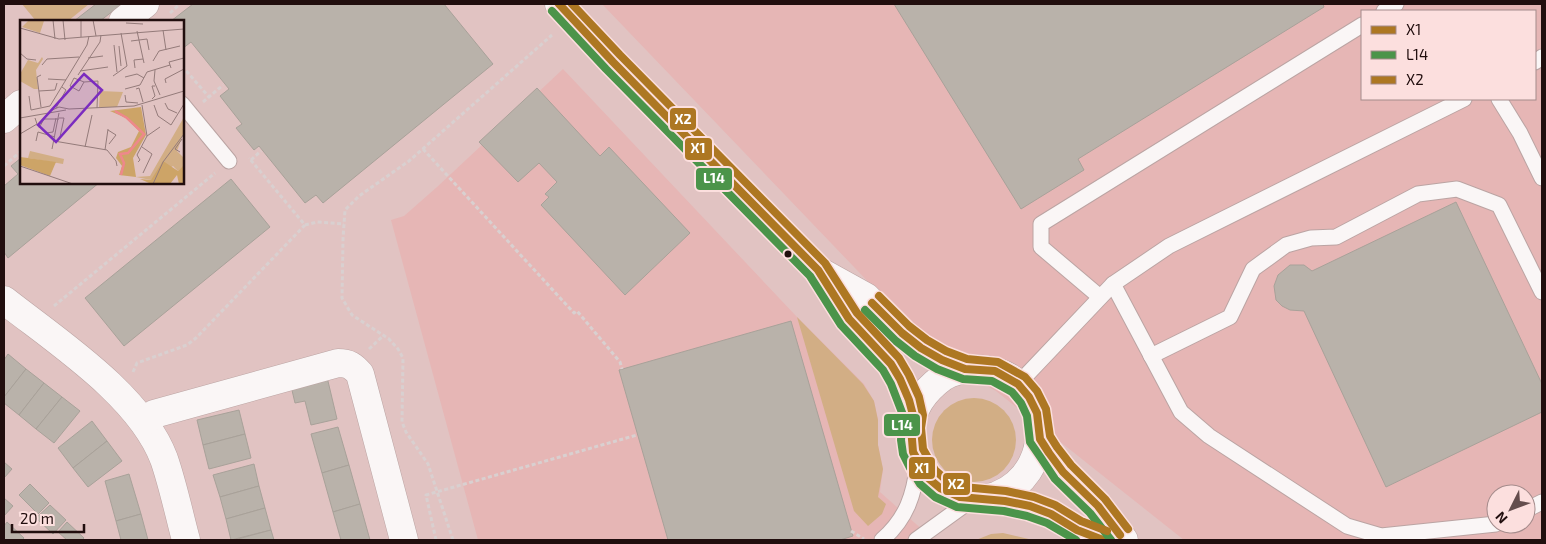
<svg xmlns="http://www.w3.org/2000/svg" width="1546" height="544" font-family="'Exo 2',sans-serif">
  <rect width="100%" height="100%" fill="#e1c3c2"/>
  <g fill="#e6b6b5" fill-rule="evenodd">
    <path d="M 602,4 L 1542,4 L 1542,540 L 1184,540 L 996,391 L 946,363 ZM 1362,11 L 1535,11 L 1535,99 L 1362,99 ZM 1496,494 L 1526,494 L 1526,524 L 1496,524 Z"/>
    <polygon points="563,69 797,317 864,384 874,401 878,420 878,445 883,469 880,492 934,540 478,540 391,220 404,216 437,187"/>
  </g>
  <g fill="#d2ae85">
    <polygon points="22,4 89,4 68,21 36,21"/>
    <polygon points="797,317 863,384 874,401 878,420 878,445 883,469 878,497 886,504 882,514 868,526 854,511"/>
    <circle cx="974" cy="440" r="42"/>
    <polygon points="1003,533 1033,540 976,540 991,534"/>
  </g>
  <g fill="#b9b2aa" stroke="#a8a199">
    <polygon points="96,4 122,4 100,21 74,21"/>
    <polygon points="193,4 444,4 493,64 323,203 316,195 305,203 259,146 254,150 236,128 242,124 220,96 229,89 191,42 182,49 182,21 171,21"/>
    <polygon points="894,4 1323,4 1324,7 1078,159 1084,170 1021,209"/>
    <polygon points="537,88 600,156 609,147 690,233 625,295 541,205 549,197 545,194 557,182 539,163 518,182 479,142"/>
    <polygon points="21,158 21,182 100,182 8,258 4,252 4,186 18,174 11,166"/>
    <polygon points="231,179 270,227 124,346 85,298"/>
    <polygon points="1456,202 1542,384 1542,412 1386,487 1304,311 1290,310 1282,306 1276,300 1274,286 1278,275 1290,265 1304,265 1312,271"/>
    <polygon points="791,321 853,536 840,540 668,540 619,370"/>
    <polygon points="8,354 26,369 4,397 4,360"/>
    <polygon points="26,369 44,383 19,415 4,403 4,397"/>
    <polygon points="327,377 337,419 311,425 305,401 295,403 291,386"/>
    <polygon points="44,383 62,397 36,429 19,415"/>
    <polygon points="62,397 80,411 54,443 36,429"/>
    <polygon points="239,410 245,434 203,445 197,420"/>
    <polygon points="92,421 107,441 73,468 58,448"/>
    <polygon points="338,427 349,465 322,473 311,434"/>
    <polygon points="245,434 251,458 209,469 203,445"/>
    <polygon points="107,441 122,461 88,487 73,468"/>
    <polygon points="4,462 12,469 4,478"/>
    <polygon points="254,464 259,486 220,497 213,475"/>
    <polygon points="349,465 360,504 333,512 322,473"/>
    <polygon points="129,474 141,514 116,521 105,481"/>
    <polygon points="30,484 49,503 38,514 19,495"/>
    <polygon points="259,486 265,508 226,519 220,497"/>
    <polygon points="4,498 13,506 4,516"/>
    <polygon points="360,504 370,540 341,540 333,512"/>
    <polygon points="50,505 66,520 53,534 36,518"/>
    <polygon points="265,508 271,530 231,540 226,519"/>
    <polygon points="141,514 148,540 121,540 116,521"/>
    <polygon points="7,522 24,538 22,540 4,540 4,526"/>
    <polygon points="67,522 84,538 82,540 67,540 58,532"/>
    <polygon points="271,530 274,540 234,540"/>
  </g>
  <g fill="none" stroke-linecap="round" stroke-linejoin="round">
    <g stroke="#bba4a3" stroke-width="17">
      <g id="service">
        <polyline points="1384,11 1396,4"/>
        <polyline points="1535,62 1542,57"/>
        <polyline points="1499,99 1520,133 1542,178"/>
        <polyline points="182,104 229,161"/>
        <polyline points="1113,284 1181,412 1209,436 1347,526 1381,536 1496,524"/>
        <polyline points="1100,297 1041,247 1041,224 1362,25"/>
        <polyline points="1151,356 1230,317 1253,269 1286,245 1311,238 1336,237 1418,194 1457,189 1499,205 1542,292"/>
        <polyline points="1018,384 1113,284 1169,246 1464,99"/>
        <polyline points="1526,510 1542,502"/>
        <path d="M 882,540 C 907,518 914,495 918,463"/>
        <polyline points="916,540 974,498"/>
      </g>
    </g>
    <g stroke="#bba4a3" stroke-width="29">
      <g id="minor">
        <polyline points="123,21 145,4"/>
        <polyline points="4,119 21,104"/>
        <path d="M 4,300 C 56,341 140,395 164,459 C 173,485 179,514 186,540"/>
        <path d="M 144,422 L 154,414 L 338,363 C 349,363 353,366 360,374 L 404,540"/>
      </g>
    </g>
    <g stroke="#bba4a3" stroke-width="29">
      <g id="secondary">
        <polyline points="559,4 613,62 818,270 849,319 891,364 900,379 909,400 913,415"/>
        <polyline points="819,271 866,297 902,333 921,348 942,360 965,369"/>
        <polyline points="1040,439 1063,472 1098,506 1124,540"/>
        <path d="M 979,499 C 985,498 992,498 998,495 C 1064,467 1047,367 975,369 C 965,369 952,371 943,377 C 924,391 910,409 911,433 C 911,446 914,458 922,469 C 950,510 992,493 1032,506 C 1048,511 1061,521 1075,529 C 1084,534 1094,537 1103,540"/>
      </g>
    </g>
    <g stroke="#d9d0d0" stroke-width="3" stroke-dasharray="4 2.5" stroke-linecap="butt">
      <polyline points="170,13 180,4"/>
      <polyline points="182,66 209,97"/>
      <polyline points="203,102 223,85"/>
      <polyline points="423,149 574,313 577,311 620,362 622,369"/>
      <polyline points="251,160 261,151"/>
      <polyline points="4,166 21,151"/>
      <polyline points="305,225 317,222 344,224"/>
      <polyline points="54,306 215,173"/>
      <polyline points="369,349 383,336"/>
      <polyline points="133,372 137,363 187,345 196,338 305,225 249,158"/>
      <polyline points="851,531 864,539"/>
      <polyline points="436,540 426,495 637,435"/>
      <polyline points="453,540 428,464 406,432 402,422 403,358 398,349 389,339 352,315 342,298 343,239 345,210 359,196 409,161 552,35"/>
    </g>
    <use href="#service" stroke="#faf6f6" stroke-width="15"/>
    <use href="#minor" stroke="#faf6f6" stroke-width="28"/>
    <use href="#secondary" stroke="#faf6f6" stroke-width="28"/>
    <g stroke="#fcdfde" stroke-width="11">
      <g id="bus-1">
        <polyline points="559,4 613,62 818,270 849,319 891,364 900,379 909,400 913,415 911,427 913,452 927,477 940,488 960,497 1005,501 1030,506 1051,514 1077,530 1103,540"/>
        <polyline points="872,303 902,333 921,348 942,360 965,369 995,371 1018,384 1029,397 1037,413 1040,439 1049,453 1063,472 1098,506 1120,535"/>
      </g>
    </g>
    <g stroke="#fcdfde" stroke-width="11">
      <g id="bus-2">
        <polyline points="552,11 606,69 810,276 841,325 883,370 891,384 903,415 901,440 903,454 910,468 920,484 935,497 957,507 1004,511 1027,516 1047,523 1076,540"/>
        <polyline points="865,310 896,341 915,356 937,369 963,379 992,381 1012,392 1021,403 1027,416 1030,442 1041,458 1055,479 1090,513 1111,540"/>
      </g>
    </g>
    <g stroke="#fcdfde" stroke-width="11">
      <g id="bus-3">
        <polyline points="572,4 620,55 825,263 857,313 899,358 909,375 919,397 923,415 921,428 923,449 935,470 945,479 963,487 1006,491 1034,497 1055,505 1081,521 1107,531"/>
        <polyline points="879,296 909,326 927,340 946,351 967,359 998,362 1025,377 1037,391 1046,409 1050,436 1057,447 1071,465 1105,499 1128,529"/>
      </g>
    </g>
    <use href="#bus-1" stroke="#ad7722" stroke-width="8"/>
    <use href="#bus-2" stroke="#4b944a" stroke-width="8"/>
    <use href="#bus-3" stroke="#ad7722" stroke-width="8"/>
  </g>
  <circle fill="#210e0e" stroke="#fcdfde" stroke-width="2" cx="788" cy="254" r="4.5"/>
  <g transform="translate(20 20)">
    <rect width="164" height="164" fill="#e1c3c2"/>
    <path d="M 9,0 L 24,1 L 20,13 L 2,7 ZM 22,37 L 23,39 L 16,50 L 18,69 L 14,69 L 0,61 L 0,54 L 8,40 L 18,43 ZM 80,71 L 103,72 L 97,87 L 79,87 ZM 164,97 L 164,112 L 157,131 L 164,138 L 164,146 L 158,151 L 153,146 L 131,160 L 116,157 L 130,156 ZM 10,131 L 44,139 L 43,144 L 8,138 Z" fill="#d2ae85"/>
    <path d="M 121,87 L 126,115 L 113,138 L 116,157 L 99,155 L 102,146 L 96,138 L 98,132 L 111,127 L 119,111 L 106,98 L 90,91 ZM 0,137 L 8,138 L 36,142 L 30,156 L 0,145 ZM 143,141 L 158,151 L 164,145 L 164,164 L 159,164 L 157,155 L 150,164 L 129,163 L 120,159 L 131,160 Z" fill="#cda467"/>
    <path fill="none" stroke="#ee888b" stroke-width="2.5" d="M 95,91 L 107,98 L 124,114 L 108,133 L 100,134 L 104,143 L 101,155"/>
    <path fill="none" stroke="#947b7a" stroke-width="1" d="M 33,0 L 35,19M 43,0 L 45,20M 61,0 L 61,17M 73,0 L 76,16M 106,3 L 123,4M 0,8 L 39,19 L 164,9M 143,10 L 146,30M 117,11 L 124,43M 111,21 L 127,19 L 129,30M 94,25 L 97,52M 99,26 L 101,46M 0,33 L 7,39 L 16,40M 68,38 L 83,36M 133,41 L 139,31 L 160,26M 22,45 L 27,39 L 59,37M 115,48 L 114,40 L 123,39M 151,48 L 149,42 L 164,38M 135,50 L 134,61 L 140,75M 60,51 L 88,47M 21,55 L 17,57 L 21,87M 58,55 L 80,22 L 81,15M 93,56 L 107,46 L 101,13M 105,57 L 117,54 L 124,58M 28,59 L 46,60M 64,62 L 59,71 L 50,66 L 54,58 L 64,62 L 78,61 L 77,88M 146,63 L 145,59 L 164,49M 105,69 L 120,65 L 127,52 L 150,45M 116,69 L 119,68 L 123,82M 19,71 L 35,70 L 37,63M 105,75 L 106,82 L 118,83M 9,76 L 11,90 L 30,86 L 67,25 L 69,16M 132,79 L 135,76 L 132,66 L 135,66M 145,83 L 148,89 L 157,93M 134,85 L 138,96 L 151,105 L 164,84M 36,88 L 46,70 L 42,67M 30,91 L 39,87 L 49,89 L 114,86 L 164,71M 0,98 L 46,90M 39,98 L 44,98 L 40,117M 19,108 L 24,99 L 39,99M 88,110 L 96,115 L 89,124M 26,113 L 33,112 L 36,98M 0,114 L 17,104 L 15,98M 127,116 L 140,107M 16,121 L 18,112 L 35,117M 34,121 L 87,130 L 96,141 L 97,146M 65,127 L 72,95M 122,127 L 132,134 L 123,153M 32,129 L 39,93M 85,130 L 88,109M 160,132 L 155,129 L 162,119M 118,142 L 120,140 L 117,135 L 127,116 L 122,85M 0,146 L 53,164M 133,164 L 143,142 L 164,114"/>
    <path fill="#7b2cbf" fill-opacity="0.15" stroke="#7b2cbf" stroke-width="2.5" d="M 64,54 L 82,70 L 36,122 L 18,105 Z"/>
    <rect width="164" height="164" fill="none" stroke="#210e0e" stroke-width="2.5"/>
  </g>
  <g stroke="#fcdfde" stroke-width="2">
    <rect x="669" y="107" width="28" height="24" rx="5" fill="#ad7722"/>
    <rect x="684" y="137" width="29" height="24" rx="5" fill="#ad7722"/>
    <rect x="695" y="167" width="38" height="24" rx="5" fill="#4b944a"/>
    <rect x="883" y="413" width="38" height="24" rx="5" fill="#4b944a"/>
    <rect x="908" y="456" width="28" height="24" rx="5" fill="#ad7722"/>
    <rect x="942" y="472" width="29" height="24" rx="5" fill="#ad7722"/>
  </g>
  <g font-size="14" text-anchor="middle" font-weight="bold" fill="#fff">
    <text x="683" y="124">X2</text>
    <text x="698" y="153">X1</text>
    <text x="714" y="183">L14</text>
    <text x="902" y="430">L14</text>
    <text x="922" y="473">X1</text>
    <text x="956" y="489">X2</text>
  </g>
  <rect width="1546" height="544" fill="none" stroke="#210e0e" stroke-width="10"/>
  <rect x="1361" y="10" width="175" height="90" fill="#fcdfde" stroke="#a48b8b"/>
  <rect x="1371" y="26" width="25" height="8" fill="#ad7722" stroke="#a48b8b"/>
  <text x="1406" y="35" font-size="15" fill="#210e0e">X1</text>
  <rect x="1371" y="51" width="25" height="8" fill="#4b944a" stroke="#a48b8b"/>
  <text x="1406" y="60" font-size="15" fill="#210e0e">L14</text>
  <rect x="1371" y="76" width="25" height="8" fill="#ad7722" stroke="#a48b8b"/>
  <text x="1406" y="85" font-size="15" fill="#210e0e">X2</text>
  <g transform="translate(1511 509) rotate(228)"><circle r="24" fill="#fcdfde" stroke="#a48b8b"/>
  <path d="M0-4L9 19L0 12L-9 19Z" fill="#644d4d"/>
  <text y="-8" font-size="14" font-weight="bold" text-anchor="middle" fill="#210e0e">N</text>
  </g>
  <path d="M12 524v8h72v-8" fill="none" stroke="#210e0e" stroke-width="2.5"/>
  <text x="20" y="524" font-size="15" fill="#210e0e" stroke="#fcdfde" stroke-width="4" paint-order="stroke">20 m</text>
</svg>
